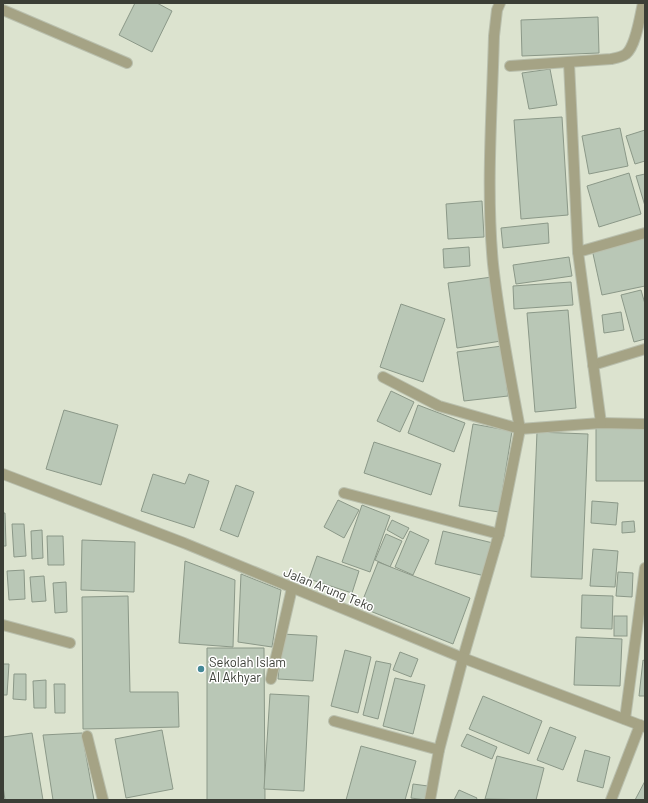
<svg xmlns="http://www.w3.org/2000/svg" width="648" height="803" font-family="Barlow,sans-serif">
  <rect width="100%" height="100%" fill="#dce3cf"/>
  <g fill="#b9c7b6" stroke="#8b9888">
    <polygon points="135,3 157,3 172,11 152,52 119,35"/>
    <polygon points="598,17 599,53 522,56 521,20"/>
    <polygon points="550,69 557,105 529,109 522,73"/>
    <polygon points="562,117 568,215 521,219 514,120"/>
    <polygon points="620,128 628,166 589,174 582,136"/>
    <polygon points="645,130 645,161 635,164 626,136"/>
    <polygon points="629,173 641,214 599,227 587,186"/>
    <polygon points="645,174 645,206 636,176"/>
    <polygon points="482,201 484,237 448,239 446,204"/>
    <polygon points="548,223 549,243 503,248 501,228"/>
    <polygon points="645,237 645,286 602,295 592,249"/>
    <polygon points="469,247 470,266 444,268 443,249"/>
    <polygon points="569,257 572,276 516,284 513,265"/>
    <polygon points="492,277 501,341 457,348 448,283"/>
    <polygon points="571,282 573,305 514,309 513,286"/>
    <polygon points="641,290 645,304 645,339 634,342 621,295"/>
    <polygon points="401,304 445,319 423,382 380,367"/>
    <polygon points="568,310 576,408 535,412 527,313"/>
    <polygon points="621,312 624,330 604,333 602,315"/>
    <polygon points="502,346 508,396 464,401 457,352"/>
    <polygon points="391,391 414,402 400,432 377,421"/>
    <polygon points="418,405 465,423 454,452 408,433"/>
    <polygon points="64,410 118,425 101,485 46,469"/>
    <polygon points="473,424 512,431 499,512 459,506"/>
    <polygon points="596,425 645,426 645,481 596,481"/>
    <polygon points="537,432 588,434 582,579 531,577"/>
    <polygon points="374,442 441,464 431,495 364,473"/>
    <polygon points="153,474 185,484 189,474 209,481 194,528 141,511"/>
    <polygon points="236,485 254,492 238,537 220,530"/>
    <polygon points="338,500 359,510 344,538 324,527"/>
    <polygon points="592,501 618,503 616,525 591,523"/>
    <polygon points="362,505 390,516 370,572 342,562"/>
    <polygon points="3,513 5,513 6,546 3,546"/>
    <polygon points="392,520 409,528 403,539 387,530"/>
    <polygon points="634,521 635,532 622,533 622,522"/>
    <polygon points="12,524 24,524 26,556 14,557"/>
    <polygon points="42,530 43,558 32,559 31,531"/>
    <polygon points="410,531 429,540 413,575 395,567"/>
    <polygon points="443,531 493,543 485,576 435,564"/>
    <polygon points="386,534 402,541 390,567 375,560"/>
    <polygon points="47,536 63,536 64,565 48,565"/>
    <polygon points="82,540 135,542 134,592 81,590"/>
    <polygon points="593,549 618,551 615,587 590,586"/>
    <polygon points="317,556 359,571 352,593 309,579"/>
    <polygon points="185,561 235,580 233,647 179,643"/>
    <polygon points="378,562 470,598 453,644 360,607"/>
    <polygon points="24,570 25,599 9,600 7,571"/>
    <polygon points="618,572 633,573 632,597 616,596"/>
    <polygon points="241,574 281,590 272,647 238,642"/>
    <polygon points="44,576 46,601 32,602 30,577"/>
    <polygon points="66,582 67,612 55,613 53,583"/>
    <polygon points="582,595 613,596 612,629 581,628"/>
    <polygon points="128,596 130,692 178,692 179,727 83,729 82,597"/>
    <rect x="614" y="616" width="13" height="20"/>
    <polygon points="282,634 317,636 313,681 278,679"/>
    <polygon points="576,637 622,639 620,686 574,685"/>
    <polygon points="207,648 264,648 265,800 207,800"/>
    <polygon points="345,650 371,657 358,713 331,706"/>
    <polygon points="400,652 418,659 411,677 393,670"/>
    <polygon points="643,660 645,661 645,696 639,696"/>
    <polygon points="376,661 391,664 378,719 363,715"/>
    <polygon points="3,664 9,664 7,695 3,695"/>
    <polygon points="14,674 26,674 26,700 13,699"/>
    <polygon points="395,678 425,685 413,734 383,726"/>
    <polygon points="46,680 46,708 34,708 33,681"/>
    <polygon points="54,684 65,684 65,713 55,713"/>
    <polygon points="270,694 309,696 304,791 264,789"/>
    <polygon points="483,696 542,721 529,754 469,729"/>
    <polygon points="550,727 576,737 563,770 537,760"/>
    <polygon points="162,730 173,789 126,798 115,739"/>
    <polygon points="32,733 43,800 5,800 3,786 3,737"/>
    <polygon points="82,733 94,800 53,800 43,735"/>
    <polygon points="467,734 497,747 492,759 461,746"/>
    <polygon points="361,746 416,761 405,800 346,800"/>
    <polygon points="585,750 610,757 603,788 577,781"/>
    <polygon points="497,756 544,768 536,800 485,799"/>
    <polygon points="645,781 645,800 635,800"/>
    <polygon points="413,784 428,786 426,800 411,798"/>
    <polygon points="459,790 477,798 476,800 454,800"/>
  </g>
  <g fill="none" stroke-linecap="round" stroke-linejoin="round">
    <g stroke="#b9bfad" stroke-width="12">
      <polyline id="lane" points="271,679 292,588"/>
    </g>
    <g stroke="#b9bfad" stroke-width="12">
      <g id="street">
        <path d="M 500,3 L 497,10 L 494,36 C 492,111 486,190 493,264 C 499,320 510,375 520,429 L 601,423 L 645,424"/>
        <polyline points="3,10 127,63"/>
        <polyline points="569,63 578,252"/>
        <path d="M 510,66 L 611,59 C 616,58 622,57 626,54 C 636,46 640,16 643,3"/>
        <polyline points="593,365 645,349"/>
        <polyline points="383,377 439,406 520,429 499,534 463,658 439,750 430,800"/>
        <polyline points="601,423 578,252 645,233"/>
        <polyline points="3,474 184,543 463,658 645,727"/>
        <polyline points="344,493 499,534"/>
        <polyline points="3,625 70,643"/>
        <polyline points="625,719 645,568"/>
        <polyline points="334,721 439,750"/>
        <polyline points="87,736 103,800"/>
        <polyline points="611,800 640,725"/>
      </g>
    </g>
    <use href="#lane" stroke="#a5a385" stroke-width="10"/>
    <use href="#street" stroke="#a5a385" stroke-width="10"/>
  </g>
  <circle fill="#458997" stroke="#fff" stroke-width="1.5" cx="201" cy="669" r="4"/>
  <g text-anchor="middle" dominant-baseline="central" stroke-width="3" stroke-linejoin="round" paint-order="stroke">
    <g font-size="13" fill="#3b3e36" stroke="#fff">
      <text transform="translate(329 589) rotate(22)">Jalan Arung Teko</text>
    </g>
    <g font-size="13" fill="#3b3e36" stroke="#fff" text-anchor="start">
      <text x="209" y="662">Sekolah Islam<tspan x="209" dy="15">Al Akhyar</tspan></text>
    </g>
  </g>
  <rect width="648" height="803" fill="none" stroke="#3b3e36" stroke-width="8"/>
</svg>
